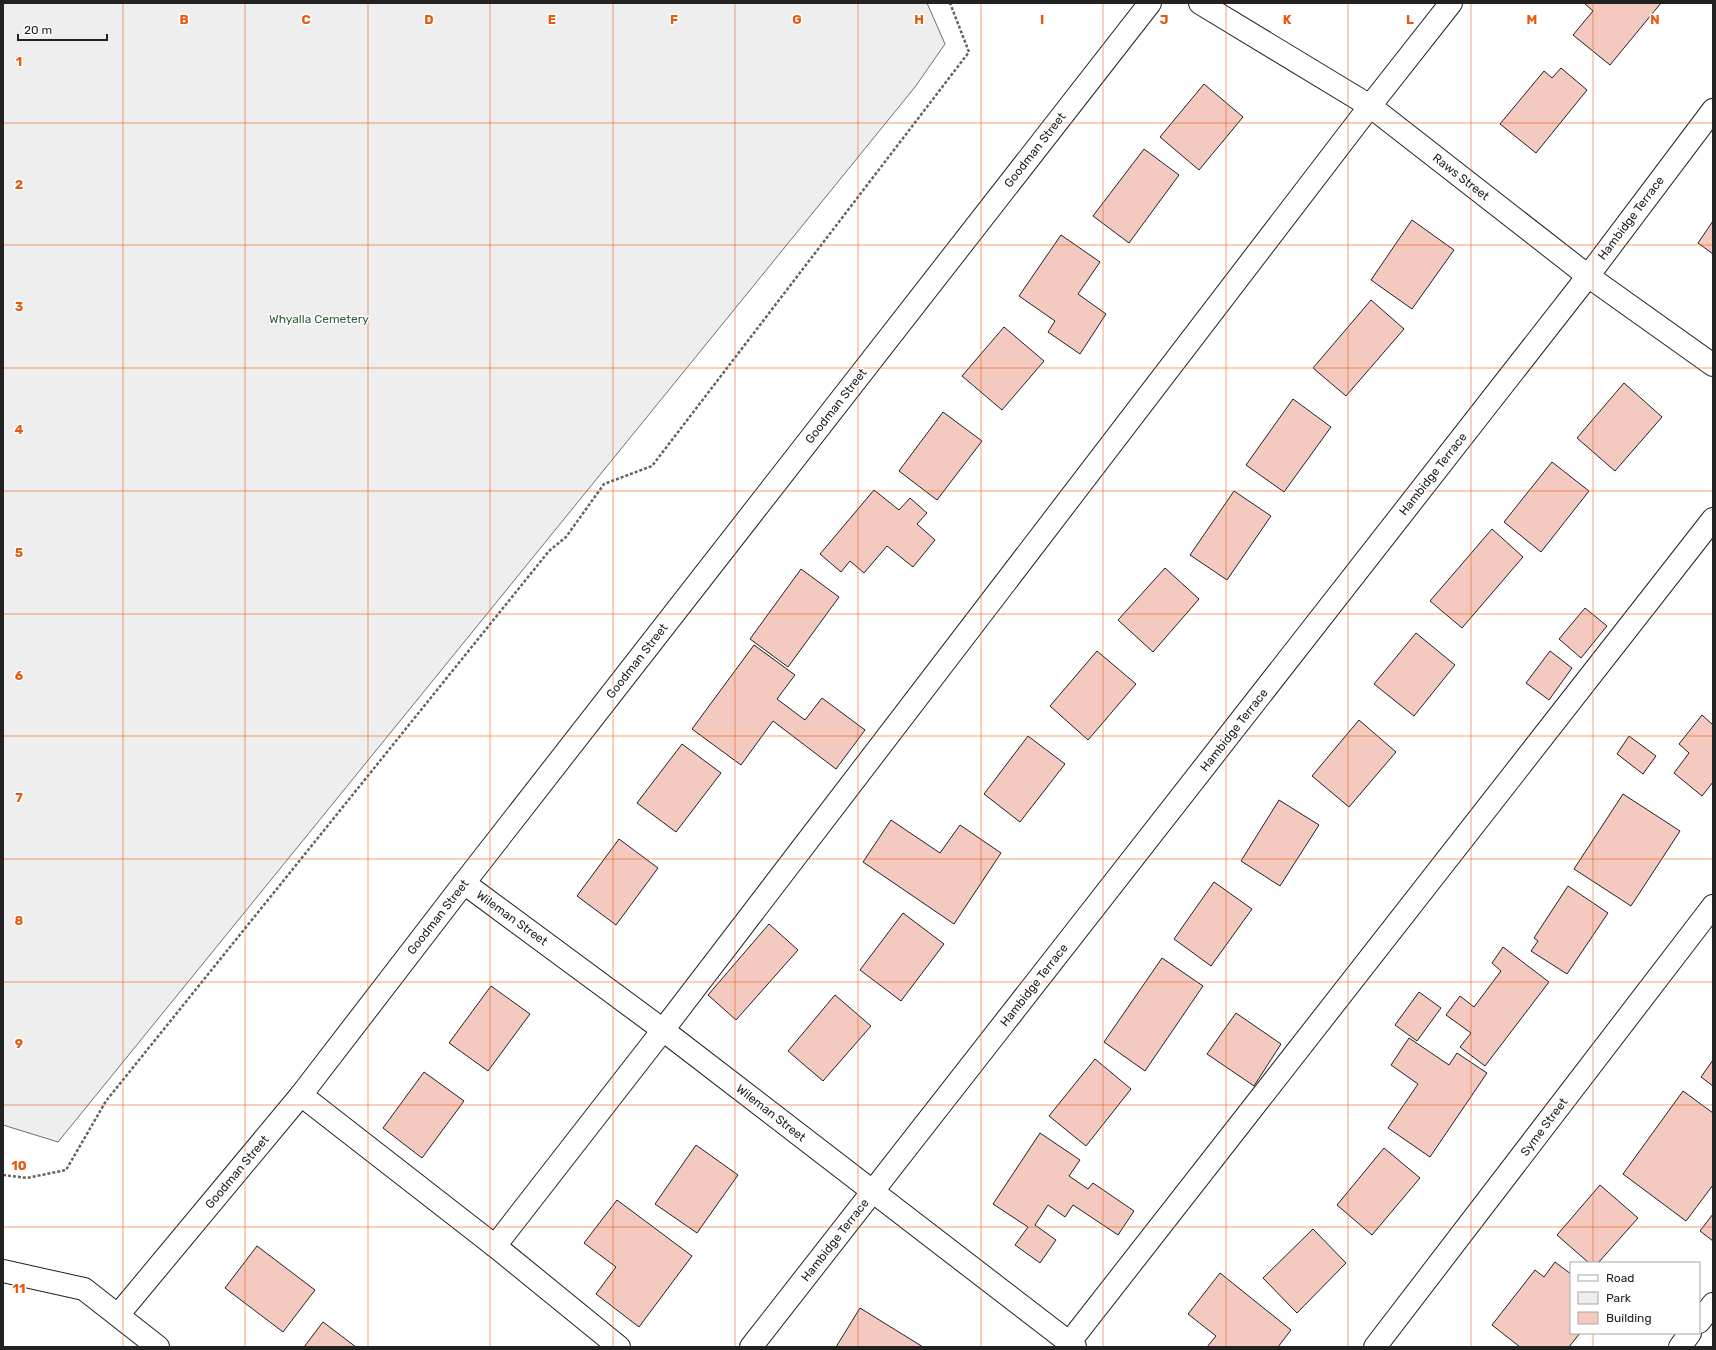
<svg xmlns="http://www.w3.org/2000/svg" width="1716" height="1350" font-family="Rubik,sans-serif">
  <rect width="100%" height="100%" fill="#fff"/>
  <polygon fill="#eee" stroke="#6f6f6f" points="3,3 927,3 945,44 915,87 58,1142 3,1125"/>
  <g fill="#f3c9c0" stroke="#222">
    <polygon points="1584,3 1661,3 1610,65 1573,35 1593,11"/>
    <polygon points="1561,68 1587,90 1536,153 1500,124 1544,71 1552,78"/>
    <polygon points="1204,84 1243,117 1199,170 1160,137"/>
    <polygon points="1144,149 1179,175 1129,243 1093,216"/>
    <polygon points="1412,220 1454,250 1412,309 1371,280"/>
    <polygon points="1713,221 1713,254 1698,243"/>
    <polygon points="1061,235 1100,262 1078,294 1106,314 1080,354 1048,332 1055,321 1019,296"/>
    <polygon points="1371,300 1404,329 1346,396 1313,368"/>
    <polygon points="1004,327 1044,361 1002,410 962,376"/>
    <polygon points="1624,383 1662,417 1615,471 1577,438"/>
    <polygon points="1293,399 1331,427 1284,492 1246,465"/>
    <polygon points="943,412 982,441 937,500 899,471"/>
    <polygon points="1552,462 1589,491 1541,552 1504,522"/>
    <polygon points="874,490 899,510 910,498 927,513 917,524 935,540 913,567 887,546 864,573 850,561 841,572 820,554"/>
    <polygon points="1234,491 1271,516 1227,580 1190,555"/>
    <polygon points="1492,529 1523,557 1462,628 1430,601"/>
    <polygon points="1165,568 1199,599 1153,652 1118,620"/>
    <polygon points="801,569 839,597 788,667 750,639"/>
    <polygon points="1585,608 1607,626 1581,658 1559,639"/>
    <polygon points="1416,633 1455,665 1414,716 1374,684"/>
    <polygon points="754,645 795,675 777,699 805,720 822,698 865,730 836,769 773,721 741,765 692,729"/>
    <polygon points="1097,651 1136,684 1088,740 1050,706"/>
    <polygon points="1550,651 1572,668 1549,700 1526,683"/>
    <polygon points="1702,715 1713,725 1713,782 1702,796 1674,773 1689,753 1679,744"/>
    <polygon points="1359,720 1396,752 1349,807 1312,776"/>
    <polygon points="1028,736 1065,764 1020,822 984,794"/>
    <polygon points="1629,736 1656,756 1643,774 1617,754"/>
    <polygon points="682,744 721,773 676,832 637,803"/>
    <polygon points="1623,794 1680,831 1631,906 1574,869"/>
    <polygon points="1279,800 1319,825 1280,886 1241,861"/>
    <polygon points="891,820 940,853 960,825 1001,853 954,924 863,862"/>
    <polygon points="619,839 658,868 616,925 577,896"/>
    <polygon points="1214,882 1252,909 1211,966 1174,939"/>
    <polygon points="1568,886 1608,913 1567,974 1531,951 1538,941 1534,938"/>
    <polygon points="903,913 944,944 901,1001 860,970"/>
    <polygon points="769,924 798,950 736,1020 708,995"/>
    <polygon points="1503,947 1549,982 1485,1066 1460,1047 1471,1033 1446,1015 1460,996 1474,1007 1501,971 1492,963"/>
    <polygon points="1162,958 1203,986 1145,1071 1104,1042"/>
    <polygon points="491,986 530,1014 488,1071 449,1043"/>
    <polygon points="1419,992 1441,1008 1417,1041 1395,1025"/>
    <polygon points="835,995 871,1026 823,1081 788,1051"/>
    <polygon points="1236,1013 1281,1044 1254,1086 1207,1054"/>
    <polygon points="1409,1038 1449,1065 1457,1053 1487,1073 1430,1157 1388,1128 1418,1084 1391,1065"/>
    <polygon points="1095,1059 1131,1089 1086,1146 1049,1116"/>
    <polygon points="1713,1060 1713,1086 1701,1077"/>
    <polygon points="424,1072 464,1101 422,1158 383,1128"/>
    <polygon points="1683,1091 1713,1113 1713,1185 1686,1221 1623,1174"/>
    <polygon points="1040,1133 1080,1160 1069,1176 1088,1189 1093,1183 1134,1211 1118,1235 1073,1205 1065,1217 1048,1205 1035,1225 1056,1240 1040,1263 1015,1245 1028,1227 993,1204"/>
    <polygon points="696,1145 738,1175 697,1233 655,1204"/>
    <polygon points="1384,1148 1420,1178 1372,1235 1337,1205"/>
    <polygon points="1600,1185 1638,1218 1598,1263 1589,1263 1557,1235"/>
    <polygon points="617,1200 692,1256 639,1327 596,1294 616,1267 584,1243"/>
    <polygon points="1713,1214 1713,1241 1700,1231"/>
    <polygon points="1313,1229 1346,1263 1297,1313 1263,1278"/>
    <polygon points="257,1246 315,1290 283,1332 225,1288"/>
    <polygon points="1555,1262 1571,1274 1571,1333 1580,1333 1569,1347 1520,1347 1492,1325 1535,1270 1544,1277"/>
    <polygon points="1220,1273 1291,1330 1278,1347 1207,1347 1216,1336 1188,1314"/>
    <polygon points="860,1308 923,1347 836,1347"/>
    <polygon points="323,1322 356,1347 304,1347"/>
  </g>
  <g fill="none" stroke-linecap="round" stroke-linejoin="round">
    <g stroke="#222" stroke-width="24">
      <g id="minor">
        <polyline points="1200,3 1370,106 1588,276 1713,365"/>
        <polyline points="464,883 663,1030 1075,1347"/>
        <polyline points="301,1095 495,1246 619,1347"/>
        <polyline points="495,1246 663,1030 1370,106 1451,3"/>
        <polyline points="3,1271 84,1289 158,1347"/>
        <polyline points="118,1315 301,1095 464,883 1150,3"/>
        <polyline points="1699,1322 1713,1304"/>
        <polyline points="1069,1343 1713,519"/>
        <polyline points="751,1347 1588,276 1713,110"/>
        <polyline points="1375,1347 1713,906"/>
        <polyline points="1680,1347 1690,1333"/>
      </g>
    </g>
    <polyline stroke="#646464" stroke-width="2.5" stroke-dasharray="3 2" stroke-linecap="butt" points="3,1175 27,1178 66,1170 106,1101 549,551 566,537 604,484 652,466 969,52 950,3"/>
    <use href="#minor" stroke="#fff" stroke-width="22"/>
  </g>
  <path fill="none" stroke="#e8590c" stroke-width="1" stroke-opacity="0.55" d="M 123,3 L 123,1347M 245,3 L 245,1347M 368,3 L 368,1347M 490,3 L 490,1347M 613,3 L 613,1347M 735,3 L 735,1347M 858,3 L 858,1347M 981,3 L 981,1347M 1103,3 L 1103,1347M 1226,3 L 1226,1347M 1348,3 L 1348,1347M 1471,3 L 1471,1347M 1593,3 L 1593,1263M 3,123 L 1713,123M 3,245 L 1713,245M 3,368 L 1713,368M 3,491 L 1713,491M 3,614 L 1713,614M 3,736 L 1713,736M 3,859 L 1713,859M 3,982 L 1713,982M 3,1105 L 1713,1105M 3,1227 L 1713,1227M 1593,1333 L 1593,1347"/>
  <g text-anchor="middle" dominant-baseline="central" stroke-width="3" stroke-linejoin="round" paint-order="stroke">
    <g font-size="12" fill="#222" stroke="#fff">
      <text transform="translate(1035 150) rotate(-52)">Goodman Street</text>
      <text transform="translate(1461 177) rotate(38)">Raws Street</text>
      <text transform="translate(1631 218) rotate(-53)">Hambidge Terrace</text>
      <text transform="translate(836 406) rotate(-52)">Goodman Street</text>
      <text transform="translate(1433 474) rotate(-52)">Hambidge Terrace</text>
      <text transform="translate(637 661) rotate(-52)">Goodman Street</text>
      <text transform="translate(1234 730) rotate(-52)">Hambidge Terrace</text>
      <text transform="translate(438 917) rotate(-52)">Goodman Street</text>
      <text transform="translate(512 918) rotate(36)">Wileman Street</text>
      <text transform="translate(1034 985) rotate(-52)">Hambidge Terrace</text>
      <text transform="translate(771 1113) rotate(38)">Wileman Street</text>
      <text transform="translate(1544 1127) rotate(-53)">Syme Street</text>
      <text transform="translate(237 1172) rotate(-50)">Goodman Street</text>
      <text transform="translate(835 1240) rotate(-52)">Hambidge Terrace</text>
    </g>
    <g font-size="12" fill="#2f5e38" stroke="#fff">
      <text x="319" y="319">Whyalla Cemetery</text>
    </g>
  </g>
  <g font-size="13" text-anchor="middle" font-weight="bold" fill="#e8590c" stroke="#fff" stroke-width="3" stroke-linejoin="round" paint-order="stroke">
    <text x="184" y="24">B</text>
    <text x="306" y="24">C</text>
    <text x="429" y="24">D</text>
    <text x="552" y="24">E</text>
    <text x="674" y="24">F</text>
    <text x="797" y="24">G</text>
    <text x="919" y="24">H</text>
    <text x="1042" y="24">I</text>
    <text x="1164" y="24">J</text>
    <text x="1287" y="24">K</text>
    <text x="1410" y="24">L</text>
    <text x="1532" y="24">M</text>
    <text x="1655" y="24">N</text>
    <text x="19" y="66">1</text>
    <text x="19" y="189">2</text>
    <text x="19" y="311">3</text>
    <text x="19" y="434">4</text>
    <text x="19" y="557">5</text>
    <text x="19" y="680">6</text>
    <text x="19" y="802">7</text>
    <text x="19" y="925">8</text>
    <text x="19" y="1048">9</text>
    <text x="19" y="1170">10</text>
    <text x="19" y="1293">11</text>
  </g>
  <rect width="1716" height="1350" fill="none" stroke="#222222" stroke-width="8"/>
  <rect x="1570" y="1262" width="130" height="72" fill="#ffffff" stroke="#a7a7a7"/>
  <rect x="1578" y="1275" width="20" height="6" fill="#ffffff" stroke="#a7a7a7"/>
  <text x="1606" y="1282" font-size="12" fill="#222222">Road</text>
  <rect x="1578" y="1292" width="20" height="12" fill="#eeeeee" stroke="#a7a7a7"/>
  <text x="1606" y="1302" font-size="12" fill="#222222">Park</text>
  <rect x="1578" y="1312" width="20" height="12" fill="#f3c9c0" stroke="#a7a7a7"/>
  <text x="1606" y="1322" font-size="12" fill="#222222">Building</text>
  <path d="M18 34v6h89v-6" fill="none" stroke="#222222" stroke-width="2"/>
  <text x="24" y="34" font-size="12" fill="#222222" stroke="#ffffff" stroke-width="3" paint-order="stroke">20 m</text>
</svg>
